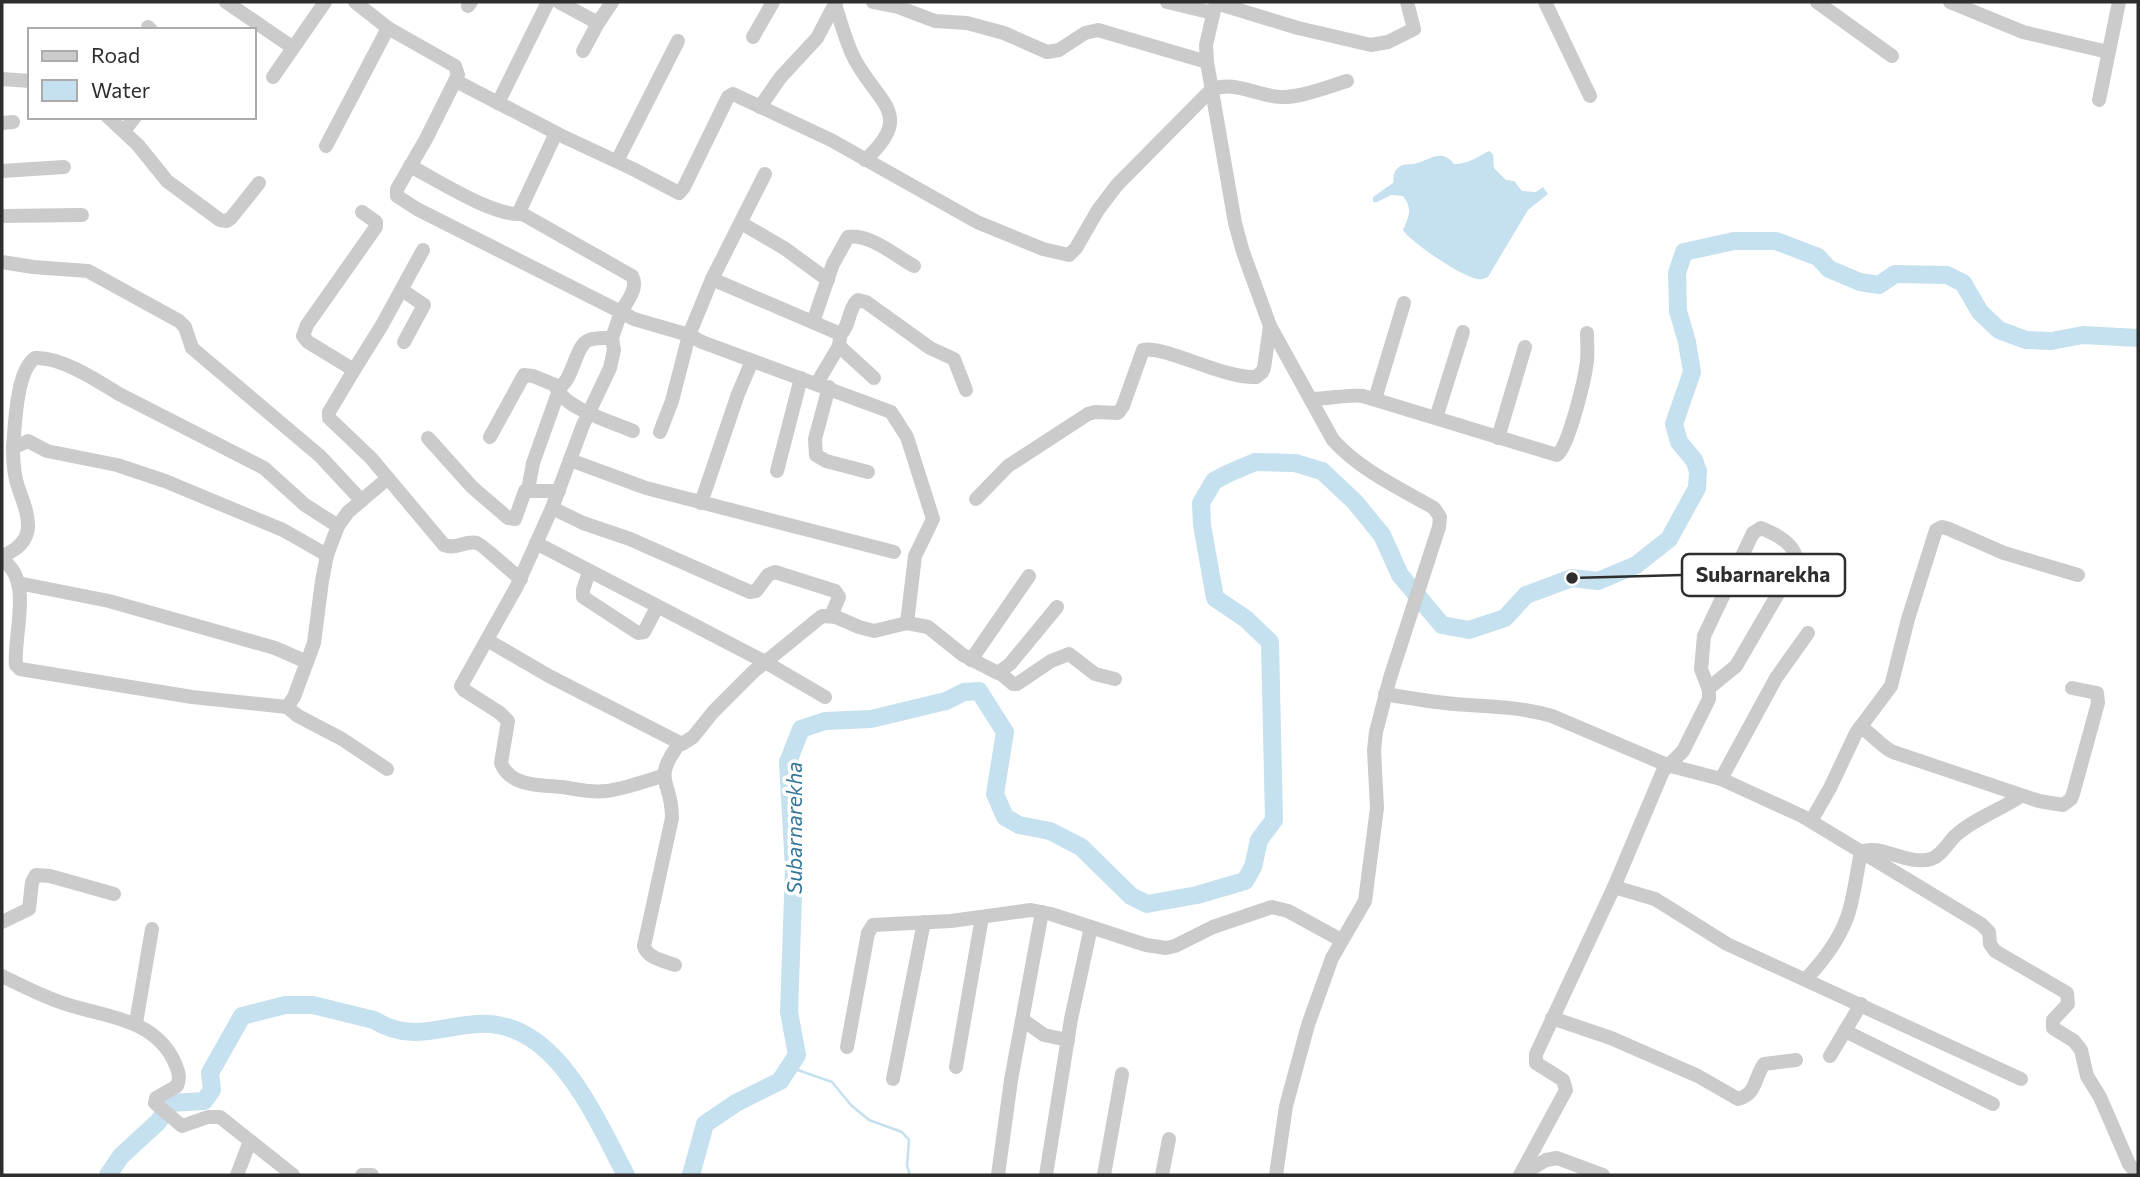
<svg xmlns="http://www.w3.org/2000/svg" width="2140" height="1177" font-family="Commissioner,sans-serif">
  <rect width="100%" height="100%" fill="#fff"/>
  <path fill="#c5e0ef" d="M 1489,151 L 1493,154 L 1494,168 L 1506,180 L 1514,181 L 1522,191 L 1536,192 L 1543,187 L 1548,194 L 1528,210 L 1488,277 C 1484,278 1483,280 1478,279 C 1464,278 1410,242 1403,230 C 1409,216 1413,209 1403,196 L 1391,195 L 1377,202 L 1373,202 L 1373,197 L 1393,183 C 1394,178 1393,172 1398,168 C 1403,163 1408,165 1414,164 C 1429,161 1441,147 1454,164 C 1469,164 1477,157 1489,151 Z"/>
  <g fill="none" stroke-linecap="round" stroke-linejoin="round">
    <polyline stroke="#c5e0ef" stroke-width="2.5" points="789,1067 832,1082 851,1105 869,1120 902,1132 909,1140 907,1166 910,1175"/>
    <g stroke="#c5e0ef" stroke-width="18">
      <path d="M 108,1175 L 121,1156 L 158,1122 L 171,1103 L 204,1101 L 212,1090 L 210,1073 L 242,1016 L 285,1005 L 313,1005 L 374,1020 C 411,1043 440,1026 478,1024 C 556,1019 595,1118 626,1175"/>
      <polyline points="691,1175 705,1124 736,1103 780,1081 797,1055 789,1012 794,869 788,762 801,729 825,721 871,719 946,701 964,692 979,691 1005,732 995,794 1005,817 1019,825 1050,831 1081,847 1131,896 1147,904 1197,895 1245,881 1253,867 1259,840 1274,820 1270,642 1246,619 1215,598 1202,525 1201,503 1214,481 1227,474 1255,462 1295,463 1322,471 1355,502 1382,535 1400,575 1442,625 1469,630 1505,618 1526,595 1572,578 1598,581 1636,565 1669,539 1697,488 1698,471 1694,460 1679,442 1674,424 1692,372 1687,342 1678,311 1677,273 1684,252 1734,241 1776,241 1818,257 1829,269 1860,282 1879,285 1895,274 1947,275 1963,283 1980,312 1999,330 2026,340 2051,341 2083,335 2138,338"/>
    </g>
    <g stroke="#cbcbcb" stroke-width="14">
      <polyline points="226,2 292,47"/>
      <polyline points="355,2 388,28"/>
      <polyline points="559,2 598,23 612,2"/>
      <polyline points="873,2 898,7 935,21 967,23 1004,33 1047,52 1059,50 1085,33 1098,30 1207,62"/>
      <polyline points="1167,2 1213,13"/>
      <path d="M 1216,2 L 1206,45 L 1207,62 L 1235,223 L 1243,252 L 1270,326 L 1333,440 C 1360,470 1399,488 1434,508 L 1440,517 L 1439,527 L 1390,678 L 1376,732 L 1374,750 L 1377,808 L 1365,901 L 1332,958 L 1308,1025 L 1286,1106 L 1276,1175"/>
      <polyline points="1545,2 1590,96"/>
      <polyline points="1817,2 1892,56"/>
      <polyline points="1950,2 2023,32 2108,52"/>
      <polyline points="1216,3 1298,28 1371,45 1388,42 1414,29 1407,2"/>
      <path d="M 835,4 C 841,23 846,43 855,60 C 879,104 915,115 865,160"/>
      <polyline points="468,6 471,2"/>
      <polyline points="148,27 151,30"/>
      <polyline points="753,37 773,2"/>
      <polyline points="583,51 598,23"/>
      <polyline points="273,77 325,2"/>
      <polyline points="2,79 30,81"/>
      <path d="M 456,81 L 562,136 L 633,169 L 679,193 L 684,187 L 728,97 L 733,94 L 831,140 L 977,222 L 1043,249 L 1069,255 L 1076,248 L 1098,210 L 1117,185 L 1211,90 C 1233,79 1259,97 1282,97 C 1303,97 1327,87 1347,81"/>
      <polyline points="2099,100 2119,2"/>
      <polyline points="498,103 548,2"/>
      <polyline points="760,107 780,78 817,38 836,2"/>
      <polyline points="108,117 138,145 167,181 220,220 227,221 231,218 259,183"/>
      <polyline points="2,123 13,122"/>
      <polyline points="124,131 135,117"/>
      <path d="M 326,146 L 388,28 L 455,66 L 458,75 L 426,139 L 397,189 L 397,196 L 417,209 L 621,312 C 627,301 639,288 632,276 L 519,212 L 556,133"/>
      <polyline points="617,161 678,41"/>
      <path d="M 410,166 C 437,180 491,215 520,214"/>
      <polyline points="2,171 64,167"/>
      <path d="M 362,212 L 376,222 L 376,227 L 307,325 L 303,336 L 308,342 L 354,370 L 329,412 L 329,418 L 371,458 L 444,545 C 456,550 465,540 477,543 C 482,544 512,573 521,579"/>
      <polyline points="2,216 82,215"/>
      <polyline points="741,223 784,248 828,280"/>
      <polyline points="2,262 33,267 88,271 179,321 185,327 192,348 320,456 361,500"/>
      <polyline points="712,279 838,333 840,338 839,346 817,383"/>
      <polyline points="402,290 424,305 404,342"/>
      <path d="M 813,322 L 833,264 L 848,237 C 869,233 896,256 914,266"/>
      <path d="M 840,335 C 851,325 847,310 858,300 L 866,302 L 930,348 L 954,359 L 966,390"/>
      <polyline points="839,346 874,378"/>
      <polyline points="354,370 382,325 423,250"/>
      <path d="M 556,387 C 565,409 612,422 633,431"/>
      <polyline points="829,387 815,439 816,455 826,461 868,472"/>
      <path d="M 1311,399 C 1329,399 1346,394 1363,396 L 1557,455 C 1569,446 1585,378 1587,361 C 1588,352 1587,342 1587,333"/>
      <polyline points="1375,399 1404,303"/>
      <polyline points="1436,418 1463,332"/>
      <polyline points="660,432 672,401 689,335 702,342 891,412 907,437 933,519 915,556 907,623"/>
      <path d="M 490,437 L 524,375 L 533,376 L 560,387 C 574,378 575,345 589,340 C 596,337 605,338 612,338"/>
      <polyline points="428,438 472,487 508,518 515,519 525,491 559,491"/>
      <polyline points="1498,438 1525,347"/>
      <path d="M 13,448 C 15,426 16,371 35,358 C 60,356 98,381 119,394 L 264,468 L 305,505 L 338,526"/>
      <polyline points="570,460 646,488 894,552"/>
      <polyline points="777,471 801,378"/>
      <polyline points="528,490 533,463 558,393"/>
      <path d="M 976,499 L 1008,466 L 1088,414 L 1095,412 L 1118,413 L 1123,406 L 1143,350 C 1164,345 1224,379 1256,377 L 1262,372 L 1264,368 L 1270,326"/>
      <polyline points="701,503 738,394 752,361"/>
      <polyline points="552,508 583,523 630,539 750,592 756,591 768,575 775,572 835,591 839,597 831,616"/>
      <polyline points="536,543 765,662 825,697"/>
      <path d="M 2,556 C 40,541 28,515 18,487 C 14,475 13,461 13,448 L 28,441 L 47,451 L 117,465 L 165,481 L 283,530 L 327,555"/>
      <path d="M 2,560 C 34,579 13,635 16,665 L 20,669 L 192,697 L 287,707 L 294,697 L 314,643 L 322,581 L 327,555 L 338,526 L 348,512 L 388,478"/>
      <polyline points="589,572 583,590 583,597 638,633 644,632 657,607"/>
      <polyline points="18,583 109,601 275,648 307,662"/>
      <polyline points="487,640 549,676 682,744 693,737 713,712 753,672 822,616 836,617 859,627 874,631 907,623 928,627 963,655 998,673 1010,664 1057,607"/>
      <polyline points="971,660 1029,576"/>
      <polyline points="1000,673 1013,684 1017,684 1051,661 1069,654 1095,674 1115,679"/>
      <path d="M 1385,694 C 1408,698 1432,702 1455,704 C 1490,707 1517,706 1552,716 L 1667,765 L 1721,779 L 1802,816 L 1981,924 L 1989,932 L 1990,944 L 1995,951 L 2067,993 L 2068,1004 L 2053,1020 L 2053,1028 L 2074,1041 L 2081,1050 L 2087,1076 L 2100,1097 L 2129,1164 L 2138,1175"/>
      <polyline points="287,707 298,716 342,739 387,769"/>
      <path d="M 1860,727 C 1873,734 1880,746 1893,752 L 2039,801 L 2063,805 L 2071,799 L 2073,794 L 2098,703 L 2097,693 L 2072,688"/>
      <path d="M 663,776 C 644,781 625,789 606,791 C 591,793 577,789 562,787 C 541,785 510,787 501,763 L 508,721 L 500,713 L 464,690 L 461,686 L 517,586 L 552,508 L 583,425 L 610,368 L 614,350 L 612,338 L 621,312 L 634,319 L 689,335 L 712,279 L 765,174"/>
      <polyline points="1721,779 1776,678 1808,633"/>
      <polyline points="1811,821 1830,788 1856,733 1891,686 1908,619 1936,530 1942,527 1949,529 2004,553 2078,575"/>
      <polyline points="1614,887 1655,899 1727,944 2021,1079"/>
      <polyline points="2,922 29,909 32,882 36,875 50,876 114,894"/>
      <path d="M 675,965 C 664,961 647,958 644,946 L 672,818 C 672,779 651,782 679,744"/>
      <path d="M 2,976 C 20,985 38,994 57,1001 C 98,1017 152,1015 174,1061 C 178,1070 181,1077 177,1086 L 156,1098 L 155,1103 L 182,1126 L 208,1117 L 220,1117 L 293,1175"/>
      <path d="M 1806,979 C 1825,959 1843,935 1850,908 C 1855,889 1857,871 1861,852 C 1878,843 1908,866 1931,859 C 1942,855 1947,844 1955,836 C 1972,820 2000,810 2021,796"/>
      <path d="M 1552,1018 L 1611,1038 L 1698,1076 L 1738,1099 C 1757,1094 1754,1078 1764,1064 L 1796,1060"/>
      <polyline points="1023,1020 1044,1035 1068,1040"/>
      <polyline points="136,1023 152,929"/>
      <polyline points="1845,1031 1993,1104"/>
      <polyline points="847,1047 868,933 873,925 951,921 1031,910 1051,914 1146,945 1166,948 1175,946 1213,927 1272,907 1288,911 1341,940"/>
      <polyline points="1830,1056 1861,1004"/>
      <polyline points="956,1067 982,917"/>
      <polyline points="893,1079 924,922"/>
      <polyline points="237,1175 250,1141"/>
      <polyline points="362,1175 372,1175"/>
      <polyline points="998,1175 1011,1080 1042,912"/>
      <polyline points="1046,1175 1071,1019 1091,927"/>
      <polyline points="1104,1175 1122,1074"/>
      <polyline points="1162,1175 1169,1139"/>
      <path d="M 1520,1175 L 1566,1090 L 1563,1080 L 1536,1063 L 1536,1054 L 1614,887 L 1663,771 L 1683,751 L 1709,699 L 1709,690 L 1701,669 L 1704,636 L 1753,533 L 1761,528 C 1776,534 1798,545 1796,563 L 1736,666 L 1709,688"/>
      <polyline points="1521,1175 1546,1160 1557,1158 1603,1175"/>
    </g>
  </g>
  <g text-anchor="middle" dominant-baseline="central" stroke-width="7" stroke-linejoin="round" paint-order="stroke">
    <g font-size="21" font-style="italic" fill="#347599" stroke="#fff">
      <text transform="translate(793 828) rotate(-90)">Subarnarekha</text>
    </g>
  </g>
  <path fill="none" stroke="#2e2e2e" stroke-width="2.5" d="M1572 578L1682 575"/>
  <circle fill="#2e2e2e" stroke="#fff" stroke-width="2.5" cx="1572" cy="578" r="7"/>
  <rect fill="#fff" stroke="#2e2e2e" stroke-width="2.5" x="1682" y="554" width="163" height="42" rx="7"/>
  <g font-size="21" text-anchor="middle" font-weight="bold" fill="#2e2e2e">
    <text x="1763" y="582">Subarnarekha</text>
  </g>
  <rect width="2140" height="1177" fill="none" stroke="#2e2e2e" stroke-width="7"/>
  <rect x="28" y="28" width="228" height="91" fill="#ffffff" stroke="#ababab" stroke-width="2"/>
  <rect x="42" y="51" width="35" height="10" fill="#cbcbcb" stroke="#ababab" stroke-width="2"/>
  <text x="91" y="63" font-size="21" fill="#2e2e2e">Road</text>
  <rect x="42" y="80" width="35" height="21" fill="#c5e0ef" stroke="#ababab" stroke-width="2"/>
  <text x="91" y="98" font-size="21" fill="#2e2e2e">Water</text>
</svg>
